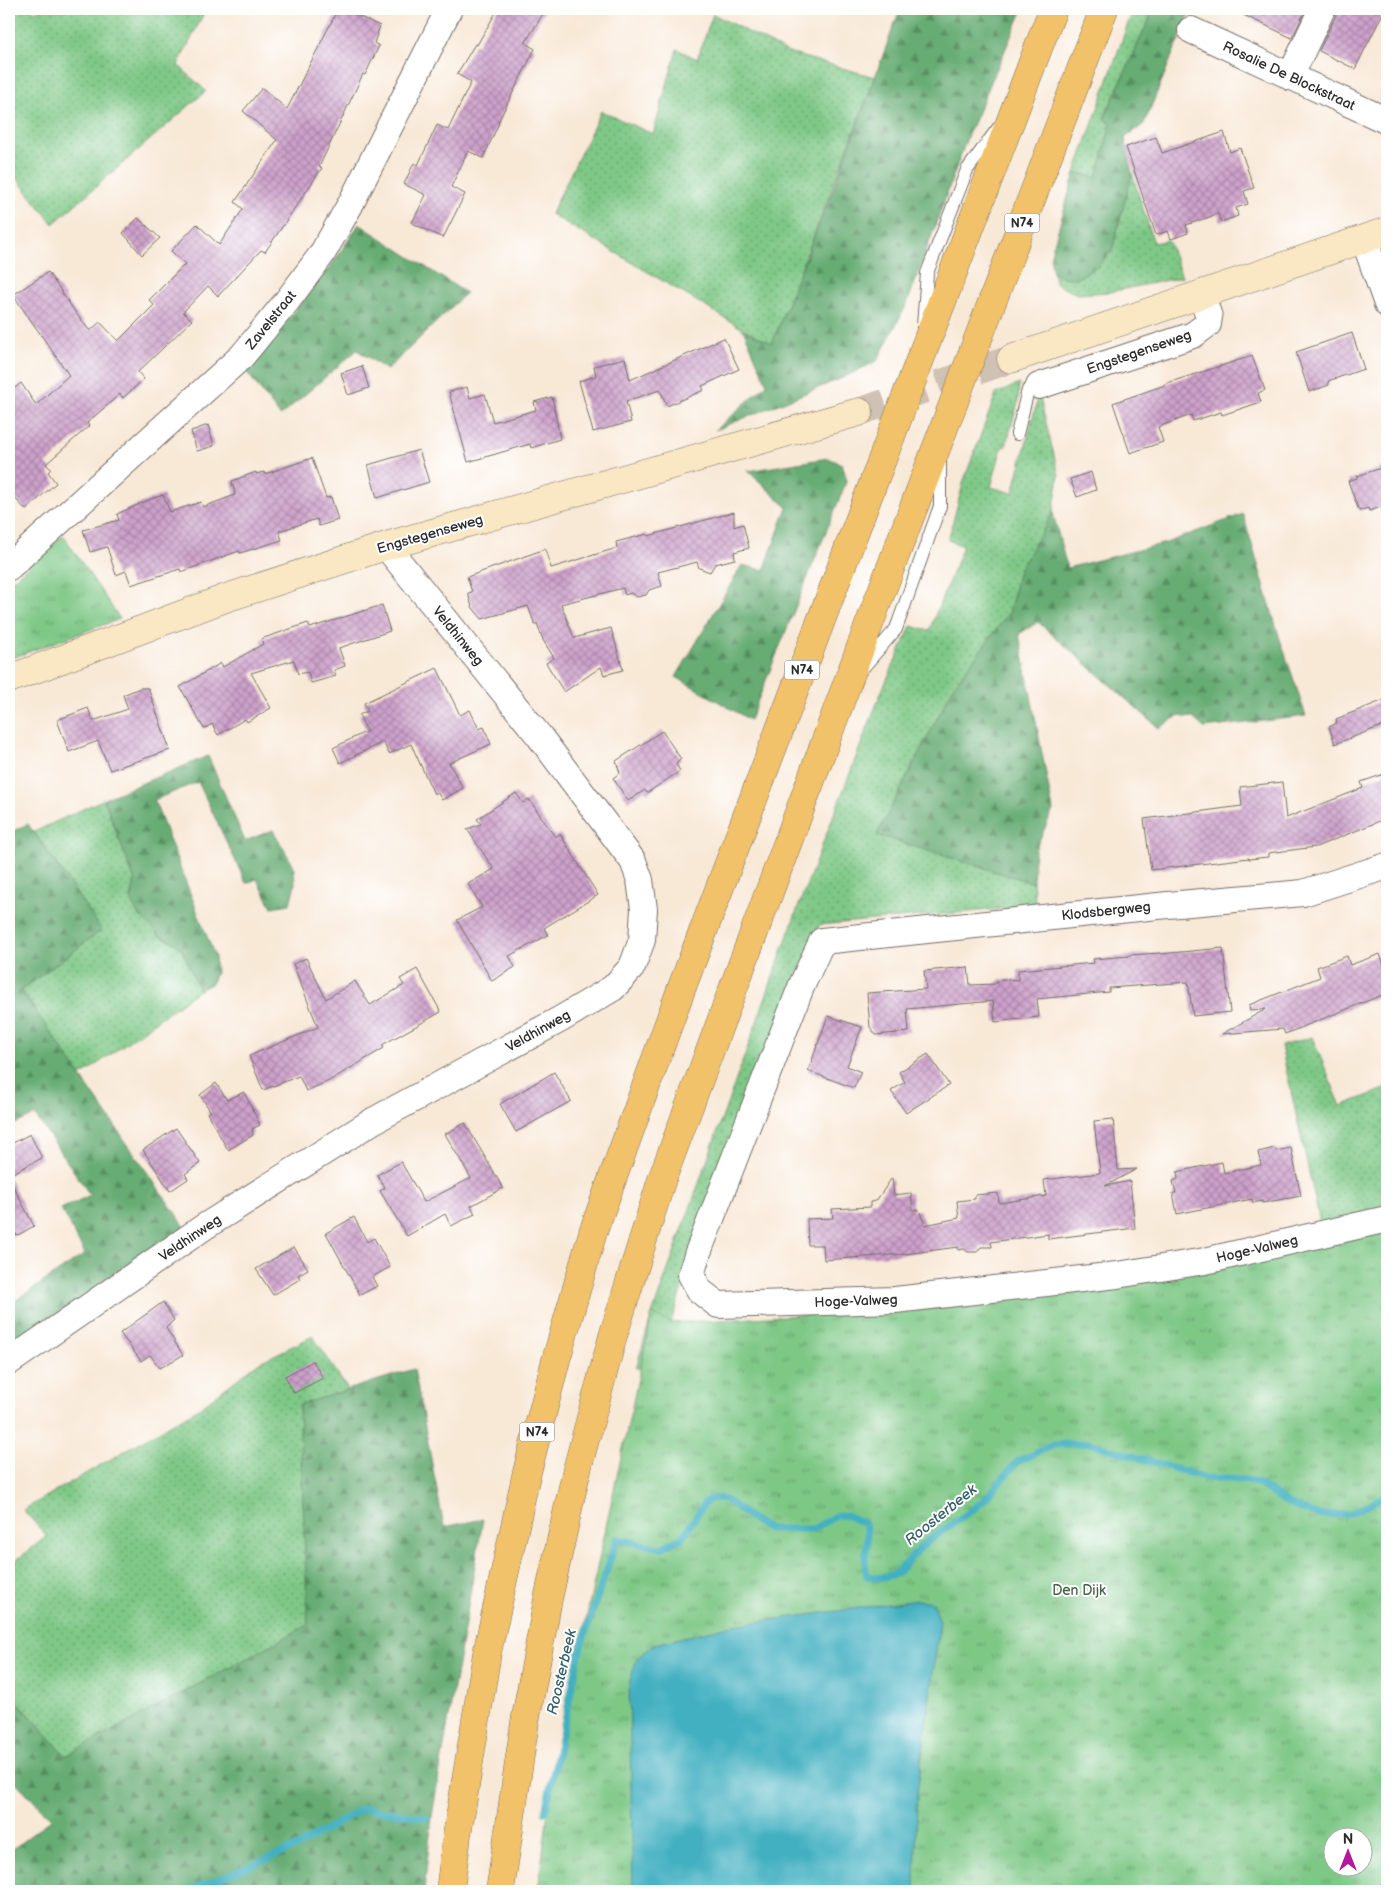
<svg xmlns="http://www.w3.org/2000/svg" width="1396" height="1900" font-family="'Balsamiq Sans',sans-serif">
  <defs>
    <pattern id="grass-dots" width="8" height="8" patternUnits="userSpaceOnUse" patternTransform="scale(1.25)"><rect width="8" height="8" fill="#7ec886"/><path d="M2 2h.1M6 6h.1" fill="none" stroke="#67a36e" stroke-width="1.8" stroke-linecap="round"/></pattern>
    <pattern id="forest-firs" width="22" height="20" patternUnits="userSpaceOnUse" patternTransform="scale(1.25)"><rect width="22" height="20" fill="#66ac73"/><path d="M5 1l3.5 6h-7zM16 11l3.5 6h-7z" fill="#548c5f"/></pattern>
    <pattern id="park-tufts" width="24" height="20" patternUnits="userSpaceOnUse" patternTransform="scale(1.25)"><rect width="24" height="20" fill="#7ec886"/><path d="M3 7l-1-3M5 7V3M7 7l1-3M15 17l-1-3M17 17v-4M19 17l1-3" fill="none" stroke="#67a36e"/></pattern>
    <pattern id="building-cross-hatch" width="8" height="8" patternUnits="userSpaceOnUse" patternTransform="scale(1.25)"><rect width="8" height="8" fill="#cda1cb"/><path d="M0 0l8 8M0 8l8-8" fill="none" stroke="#a783a5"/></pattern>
  </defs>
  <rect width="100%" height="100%" fill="#fff"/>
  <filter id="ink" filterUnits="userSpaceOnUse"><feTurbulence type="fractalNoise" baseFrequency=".02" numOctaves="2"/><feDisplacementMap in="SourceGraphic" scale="10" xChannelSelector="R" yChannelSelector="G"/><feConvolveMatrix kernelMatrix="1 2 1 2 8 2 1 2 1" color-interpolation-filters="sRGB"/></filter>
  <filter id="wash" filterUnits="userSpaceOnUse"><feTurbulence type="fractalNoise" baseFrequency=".0096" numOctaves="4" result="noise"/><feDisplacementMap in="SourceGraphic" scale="20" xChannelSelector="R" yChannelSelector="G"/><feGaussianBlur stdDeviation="1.12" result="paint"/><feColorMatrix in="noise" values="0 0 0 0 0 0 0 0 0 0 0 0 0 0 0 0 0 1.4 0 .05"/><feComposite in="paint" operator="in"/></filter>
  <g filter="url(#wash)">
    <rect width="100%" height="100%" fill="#f8e8d6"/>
    <g fill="url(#grass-dots)" stroke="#547a58">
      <polygon points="9,9 32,9 35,12 39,9 206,9 178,65 206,91 53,224 9,169"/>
      <polygon points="1133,9 1154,9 1104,118 1111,123 1097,177 1075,173"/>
      <polygon points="713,14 789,53 875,77 772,344 743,329 551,214 601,111 653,134 677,49 697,59"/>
      <polygon points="1132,173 1154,243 1168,240 1182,277 1110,292 1077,294 1063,288 1055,282 1053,273 1066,278 1112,251"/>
      <path d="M 1019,384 L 1018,402 L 1006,446 L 1002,447 L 991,487 L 1013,493 L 1039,394 L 1059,476 L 1053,513 L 1019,570 L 1010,611 L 954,686 L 877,835 L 1033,883 L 1036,906 L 819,925 L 689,1265 L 671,1323 L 906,1312 L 1086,1291 L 1225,1272 L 1387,1230 L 1387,1486 L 1372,1475 L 1356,1452 L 1327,1432 L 1300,1436 L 1236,1455 L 1213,1482 C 1197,1474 1181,1466 1165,1457 C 1159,1454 1152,1449 1145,1447 C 1098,1432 1017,1453 999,1503 L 1025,1522 L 1091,1556 L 1082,1576 C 1103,1587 1099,1592 1105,1612 C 1108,1620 1114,1629 1118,1637 L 1109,1652 L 1128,1662 L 1197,1680 L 1199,1754 L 1152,1753 L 1156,1863 L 1073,1869 L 1065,1799 L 1032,1800 L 1028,1877 L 996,1880 L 989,1642 L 950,1622 L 943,1891 L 915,1891 L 917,1795 L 940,1622 L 933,1602 L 918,1600 L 733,1625 L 655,1644 L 637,1658 L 629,1684 L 633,1891 L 589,1891 L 602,1731 L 613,1657 L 688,1534 L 705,1492 L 736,1487 L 759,1517 L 815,1523 L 873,1517 L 893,1456 L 865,1375 L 780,1394 L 776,1377 L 764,1368 L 636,1368 L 652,1314 L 794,918 L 880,695 L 911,626 L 929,631 L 963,546 L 948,540 L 964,480 L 996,394 Z"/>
      <polygon points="104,799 135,881 131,898 159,936 172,941 182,949 199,990 81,1076 21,990 102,930 34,832"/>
      <polygon points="1312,1037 1341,1106 1387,1088 1387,1210 1321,1227 1281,1046"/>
      <polygon points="313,1336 348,1390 299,1406 308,1625 66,1756 9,1692 9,1566 47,1536 23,1510 202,1406 258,1363"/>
    </g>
    <g fill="url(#forest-firs)" stroke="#486c4f">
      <polygon points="900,9 1023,9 968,135 907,304 877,361 840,379 715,430 767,384 743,329 772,343 835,185"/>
      <polygon points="1154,9 1191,10 1144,124 1125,138 1132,173 1112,251 1098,266 1078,278 1066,278 1053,273 1050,257 1075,173 1097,177 1111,124 1104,119"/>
      <polygon points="359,224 466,293 387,370 357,350 280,416 243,367 297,308 337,257"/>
      <polygon points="828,458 842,464 847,480 750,720 676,677 742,565 764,570 787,507 748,471"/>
      <polygon points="1053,513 1067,568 1166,543 1243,514 1279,636 1306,716 1204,728 1193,718 1178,716 1159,728 1038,622 1019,634 1053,810 1035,850 1033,883 877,835 954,686 1010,611 1019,570"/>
      <polygon points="208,756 245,841 273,830 294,867 295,884 290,904 272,907 257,879 246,883 198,782 154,800 215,957 216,973 211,984 199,990 182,949 172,941 160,936 137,913 131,898 135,881 104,799"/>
      <polygon points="28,824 102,930 21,990 185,1227 9,1347 9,1305 85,1254 61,1209 90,1195 35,1115 9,1127 9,833"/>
      <polygon points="414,1369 444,1527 483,1519 432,1816 424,1891 9,1891 9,1852 51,1819 9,1775 9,1692 66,1756 308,1625 299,1405"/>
    </g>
    <g fill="url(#park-tufts)" stroke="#547a58" fill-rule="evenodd">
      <polygon points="63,535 120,619 9,659 9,583"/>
      <path d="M 1387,1229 L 1387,1891 L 538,1891 L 553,1772 L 652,1314 L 671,1323 L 900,1309 ZM 1334,1838 L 1364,1838 L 1364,1868 L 1334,1868 Z"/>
    </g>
    <polygon fill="#43b0c1" stroke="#376e76" points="918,1600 933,1602 940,1621 917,1794 915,1891 633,1891 629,1684 637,1658 655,1644 733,1625"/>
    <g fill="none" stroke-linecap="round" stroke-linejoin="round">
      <g stroke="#43b0c1" stroke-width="7">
        <path d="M 545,1812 L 581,1646 L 617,1539 L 661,1548 L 682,1538 L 704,1504 L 710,1499 L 719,1498 L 728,1501 L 757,1523 L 769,1529 L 813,1529 L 838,1515 L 848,1516 L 865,1524 C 872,1545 861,1558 867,1576 L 877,1578 L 896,1574 L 925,1543 L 971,1511 L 985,1499 L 1017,1462 L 1053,1445 L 1090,1443 L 1206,1478 L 1246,1480 L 1259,1484 L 1288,1504 L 1317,1515 L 1350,1514 L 1387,1495"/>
        <polyline points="189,1891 297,1847 363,1808 426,1818"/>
      </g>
    </g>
    <g id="blocks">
      <g fill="url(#building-cross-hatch)">
        <polygon points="338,9 343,9 380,26 374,43 379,46 365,75 363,74 319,167 322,168 265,252 261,250 218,296 208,286 183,312 192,320 138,372 144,379 123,398 120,394 87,423 89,426 46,464 51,469 48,472 56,483 26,510 9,492 9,393 21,383 36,405 69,375 13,295 48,272 78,316 90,331 100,322 118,341 154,305 149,300 185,264 171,251 197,224 219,245 243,209 235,202 277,140 243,111 262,88 287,109"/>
        <polygon points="498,9 546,9 525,43 535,49 498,122 499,123 483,158 468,151 451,187 465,194 443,238 412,223 426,195 404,184 414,163 418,165 437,125 448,130 471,82 457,74 475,44 477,45"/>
        <polygon points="1231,9 1306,9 1292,38"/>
        <polygon points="1337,9 1385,9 1355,69 1319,51 1336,15"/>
        <polygon points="1224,132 1230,152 1240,148 1254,188 1244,191 1248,204 1236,208 1238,216 1221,222 1218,214 1186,225 1188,233 1171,239 1168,231 1156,235 1126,147 1156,137 1162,153"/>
        <polygon points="138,218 160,238 142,255 123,233"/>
        <polygon points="1352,333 1364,369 1328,381 1329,385 1309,392 1296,352"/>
        <polygon points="724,338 739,369 702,386 704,390 667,406 660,390 626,401 631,422 593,432 579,381 596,376 594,366 625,358 630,380"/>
        <polygon points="1252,356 1265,390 1258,393 1261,402 1222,415 1221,412 1193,421 1191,415 1158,427 1163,442 1130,453 1113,403 1165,385 1164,384"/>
        <polygon points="362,366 369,388 348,395 341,373"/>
        <polygon points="467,387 470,398 485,394 493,422 536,410 534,402 552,397 560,439 531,448 530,444 468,462 449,392"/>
        <polygon points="208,425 214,446 197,451 191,431"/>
        <polygon points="419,450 429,482 377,498 368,465"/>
        <polygon points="312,458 326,498 331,497 338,520 319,526 317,519 279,531 282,540 240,553 239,551 181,572 180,569 131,585 126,571 116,575 107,547 90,552 83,530 119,520 117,514 151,499 163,495 170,512 201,502 203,507 235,495 232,481 256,472 256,474 264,472 265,474"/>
        <polygon points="1387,466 1387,505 1369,511 1368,508 1359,511 1348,481 1357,478 1357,476"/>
        <polygon points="1091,472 1096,490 1077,497 1070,479"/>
        <polygon points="734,512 734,527 743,524 749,548 734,552 735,559 715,564 710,572 699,568 697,562 658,572 662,586 649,590 646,595 637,597 631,593 625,595 623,588 561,604 574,638 611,628 623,670 604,675 601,667 564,692 546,663 554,658 543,640 537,623 535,625 528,606 482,619 472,607 468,593 472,592 467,577 545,549 551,568 617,548 616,542 647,534 648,536"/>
        <polygon points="382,605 390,631 339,648 345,666 334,670 336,676 311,683 308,672 298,674 294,660 251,673 271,708 247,722 245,719 218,735 212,724 204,729 180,687 221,663 223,667 263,644 261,639 308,623 310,628"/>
        <polygon points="437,668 460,715 470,710 479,729 484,727 491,744 449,763 463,788 442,800 437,792 434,794 411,744 389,754 383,742 340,763 333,748 367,731 359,715 368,711 364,703"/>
        <polygon points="140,688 148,688 170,750 110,770 98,741 69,752 57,720 88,708 93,721 128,709 123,695"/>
        <polygon points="1387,699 1387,724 1335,744 1329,727 1337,723 1336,719"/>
        <polygon points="662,731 681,759 676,764 680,771 647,793 645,790 628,801 613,778 620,773 616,761"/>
        <polygon points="1387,773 1387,818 1358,830 1316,847 1268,853 1268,857 1249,859 1249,858 1151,870 1144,819 1242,806 1240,787 1282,782 1286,818 1363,788 1361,782"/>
        <polygon points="516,793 523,803 529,799 555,837 560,834 598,895 544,928 548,935 509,956 515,967 492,981 457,920 482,907 468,884 494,869 467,829 481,824 477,819"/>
        <polygon points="1223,948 1230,1012 1193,1016 1188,982 1109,988 1109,992 1037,999 1039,1017 995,1022 993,1001 907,1009 909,1032 876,1035 870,1027 867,993 926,989 924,971 968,967 970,985 995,984 1001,979 1018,980 1018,970 1094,963 1093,959 1129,956 1129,955 1160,953 1160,954"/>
        <polygon points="1380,954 1387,974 1387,993 1285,1034 1283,1029 1222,1034 1266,1009 1250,1010 1249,1005 1320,977 1317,967 1347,956 1350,965"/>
        <polygon points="306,958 326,999 355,981 370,1005 404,985 400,979 417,969 441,1012 382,1045 384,1048 329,1081 306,1091 299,1076 263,1090 249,1056 318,1027 293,964"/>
        <polygon points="828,1016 862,1027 847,1066 861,1072 854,1088 808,1071"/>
        <polygon points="928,1054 949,1085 906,1113 891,1091 905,1082 899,1072"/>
        <polygon points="554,1072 571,1101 516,1132 500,1104"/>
        <polygon points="216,1083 227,1100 244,1092 260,1125 252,1129 253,1135 228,1150 207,1113 211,1112 200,1095"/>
        <polygon points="1113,1119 1118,1170 1137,1169 1105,1186 1130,1181 1135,1228 1048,1239 1048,1234 991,1242 992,1247 981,1247 977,1252 968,1252 964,1249 958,1250 958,1247 905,1254 824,1260 823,1245 808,1245 807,1219 833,1218 832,1209 870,1207 870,1202 876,1201 892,1178 894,1195 911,1193 913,1210 919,1210 925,1225 959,1218 957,1201 975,1199 975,1195 998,1193 999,1203 1046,1196 1044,1180 1100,1173 1094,1121"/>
        <polygon points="465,1123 503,1188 471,1206 475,1214 451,1226 445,1214 407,1236 380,1191 385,1188 377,1175 401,1162 424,1202 471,1178 445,1134"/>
        <polygon points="176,1128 200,1163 185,1174 188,1179 170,1191 143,1150"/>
        <polygon points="30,1134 42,1158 9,1175 9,1145"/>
        <polygon points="1275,1148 1276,1151 1291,1148 1301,1196 1262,1203 1262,1201 1253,1203 1252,1199 1177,1214 1173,1193 1176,1193 1173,1181 1178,1179 1177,1172 1222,1162 1224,1173 1261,1165 1258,1152"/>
        <polygon points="9,1178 34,1226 18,1235 17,1234 9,1238"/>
        <polygon points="354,1217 367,1242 374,1238 390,1267 372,1277 377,1286 360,1295 326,1233"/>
        <polygon points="294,1247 308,1269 298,1275 300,1279 273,1295 256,1269"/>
        <polygon points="163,1302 174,1320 166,1328 183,1355 160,1368 150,1355 141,1361 120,1333"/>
        <polygon points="313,1361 323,1378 294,1393 285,1376"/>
      </g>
    </g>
  </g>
  <g filter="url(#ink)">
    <use href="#blocks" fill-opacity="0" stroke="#736d67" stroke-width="1"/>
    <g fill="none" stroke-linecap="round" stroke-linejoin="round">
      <polyline stroke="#cfc2b4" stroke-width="28" stroke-dasharray="28 14" stroke-linecap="butt" points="859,412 1011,359"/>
      <g stroke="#736d67" stroke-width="14">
        <g id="lane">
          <polyline points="923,326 927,273 967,170 999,127"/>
          <polyline points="1017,434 1028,390 1039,386"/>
          <polyline points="860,671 896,629 940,506 940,462"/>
        </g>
      </g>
      <g stroke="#736d67" stroke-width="28">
        <g id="street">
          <polyline points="1191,30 1387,121"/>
          <polyline points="1290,77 1322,9"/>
          <polyline points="1364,239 1387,304"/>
          <polyline points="1039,386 1193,335 1208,324 1209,317 1202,295"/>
          <polyline points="9,567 242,356 287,301 322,254 350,205 449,9"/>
          <polyline points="1387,866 1303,893 1168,905 822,941 801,987 697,1255 691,1275 700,1291 718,1305 895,1300 1117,1275 1205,1261 1387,1219"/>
          <polyline points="9,1362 204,1227 373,1121 561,1019 613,988 632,967 642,940 644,909 640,880 633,861 540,737 386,546"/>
        </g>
      </g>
      <g stroke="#736d67" stroke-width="29">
        <g id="secondary">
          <polyline points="1011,359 1387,231"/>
          <polyline points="9,679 226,598 386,546 859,412"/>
        </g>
      </g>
      <g stroke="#736d67" stroke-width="29">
        <g id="highway">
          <polyline points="450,1891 457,1835 487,1653 526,1476 556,1360 593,1232 682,987 1053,9"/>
          <polyline points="500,1891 525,1722 548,1599 576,1473 613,1336 662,1179 879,598 1104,9"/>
        </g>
      </g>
      <use href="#lane" stroke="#fff" stroke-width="12"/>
      <use href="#street" stroke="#fff" stroke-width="26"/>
      <use href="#secondary" stroke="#fae7c3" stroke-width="28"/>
      <use href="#highway" stroke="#f2c26a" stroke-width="28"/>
    </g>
  </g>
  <g text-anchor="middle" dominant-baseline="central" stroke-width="4" stroke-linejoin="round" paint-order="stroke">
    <g fill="#fff" stroke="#6b6b6b" stroke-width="1">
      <rect x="1004.5" y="213.5" width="35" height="19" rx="4"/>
      <rect x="784.5" y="660.5" width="35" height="19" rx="4"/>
      <rect x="519.5" y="1422.5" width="35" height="19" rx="4"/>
    </g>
    <g font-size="12" font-weight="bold" fill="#2b2b2b">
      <text x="1022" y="223">N74</text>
      <text x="802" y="670">N74</text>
      <text x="537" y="1432">N74</text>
    </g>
    <g font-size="14" fill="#2b2b2b" stroke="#fff">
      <text transform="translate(1289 76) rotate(25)">Rosalie De Blockstraat</text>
      <text transform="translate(271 320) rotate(-51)">Zavelstraat</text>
      <text transform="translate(1139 352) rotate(-19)">Engstegenseweg</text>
      <text transform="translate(430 534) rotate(-16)">Engstegenseweg</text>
      <text transform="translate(458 636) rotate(51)">Veldhinweg</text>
      <text transform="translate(1106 911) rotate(-6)">Klodsbergweg</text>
      <text transform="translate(538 1031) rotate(-29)">Veldhinweg</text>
      <text transform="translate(190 1238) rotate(-34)">Veldhinweg</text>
      <text transform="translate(1257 1249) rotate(-13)">Hoge-Valweg</text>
      <text transform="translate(856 1301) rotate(-2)">Hoge-Valweg</text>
    </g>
    <g font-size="14" fill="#48624b" stroke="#fff">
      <text x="1079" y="1590">Den Dijk</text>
    </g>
    <g font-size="15" font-style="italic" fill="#356067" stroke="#fff">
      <text transform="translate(941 1515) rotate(-39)">Roosterbeek</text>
      <text transform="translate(562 1672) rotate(-77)">Roosterbeek</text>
    </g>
  </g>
  <rect width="1396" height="1900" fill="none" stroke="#fff" stroke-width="30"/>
  <g transform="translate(1348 1852)"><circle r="24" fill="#ffffff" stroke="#aaaaaa"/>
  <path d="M0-4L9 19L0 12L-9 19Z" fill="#b5179e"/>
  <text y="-8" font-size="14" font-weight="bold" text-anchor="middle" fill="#2b2b2b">N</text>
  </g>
</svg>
